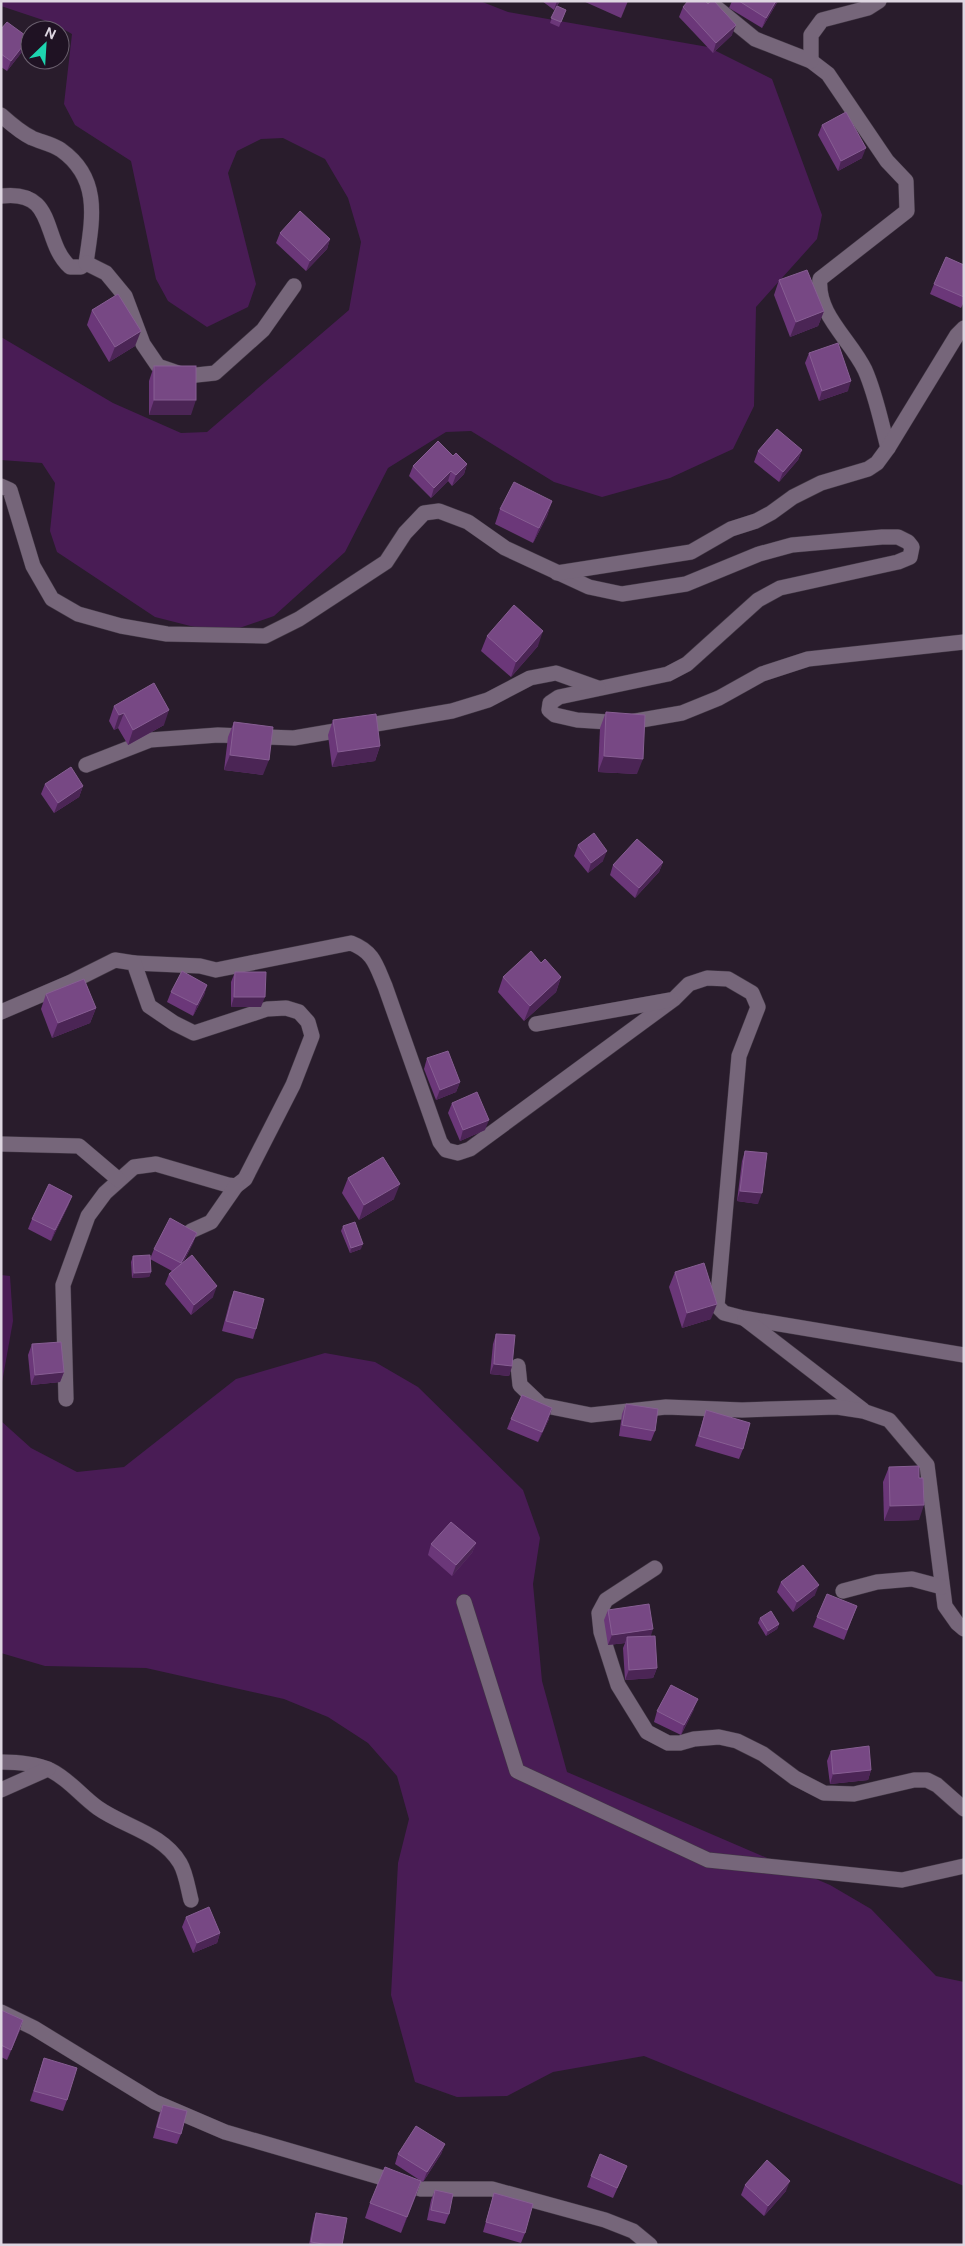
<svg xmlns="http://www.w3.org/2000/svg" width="965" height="2246" font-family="'DM Sans',sans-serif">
  <rect width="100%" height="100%" fill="#291c2c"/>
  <g fill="#491c55">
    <polygon points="1,1 480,1 508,12 708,47 772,79 822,215 817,239 756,307 754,406 733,449 670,478 602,497 554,482 471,431 446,432 388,468 345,552 274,616 222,634 155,617 57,552 50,531 55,483 42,463 1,460 1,337 113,403 181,433 207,432 349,310 361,242 348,198 325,159 283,138 261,139 237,151 228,173 256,284 248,307 207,327 168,301 156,279 131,161 75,125 64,104 72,34 52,23 1,6"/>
    <polygon points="1,1275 10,1276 13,1321 1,1388"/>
    <polygon points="325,1353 375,1362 418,1387 523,1490 540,1538 533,1584 542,1681 567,1772 830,1885 871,1909 936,1976 964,1982 964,2186 644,2056 553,2072 507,2096 457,2097 415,2082 391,1995 398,1863 409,1819 397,1776 368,1743 328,1717 284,1699 146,1668 45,1666 1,1653 1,1421 31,1448 77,1472 124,1467 236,1379"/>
  </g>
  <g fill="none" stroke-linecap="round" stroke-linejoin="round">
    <g stroke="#423845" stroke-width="16">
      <g id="minor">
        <path d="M 704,1 L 712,4 L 755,39 L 811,61 L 828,74 L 887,161 L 906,181 L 907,211 L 820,279 C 816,314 851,340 865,370 C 876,395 881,422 888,448"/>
        <polyline points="811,61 811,35 822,20 868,8 879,1"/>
        <path d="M 1,115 C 11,124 20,132 32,138 C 41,142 53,144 61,150 C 102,179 92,221 86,263 L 81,267 L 70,267 C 41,241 58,189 1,196"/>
        <polyline points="86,263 106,273 125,296 143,344 158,366 187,376 215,373 263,330 294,286"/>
        <polyline points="1,486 10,490 33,566 52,599 78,614 121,626 167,634 265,636 299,619 386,562 405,533 424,513 439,511 468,522 505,548 589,587 622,594 686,584 759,554 792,545 882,537 898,537 908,542 912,547 910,557 898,562 780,588 758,600 687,664 668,674 559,697 550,703 549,710 555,715 577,720 624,723 682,713 719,698 762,674 808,659 964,642"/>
        <polyline points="557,573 691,552 731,529 756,521 771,513 793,497 821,483 868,469 877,463 888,448 957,335 964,328"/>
        <polyline points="86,765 150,740 218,735 294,738 452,711 488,700 530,678 556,673 598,688"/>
        <path d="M 134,963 L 200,966 L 216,970 L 351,943 C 374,952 376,965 385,986 L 440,1142 L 446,1150 L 458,1153 L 470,1149 L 674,999 L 689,984 L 707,978 L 728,979 L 752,993 L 758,1007 L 739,1056 L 717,1306 L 724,1313 L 743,1318 L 964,1355"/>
        <polyline points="1,1012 71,982 115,960 134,963 149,1006 174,1023 194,1033 267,1009 286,1008 299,1012 308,1022 312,1036 293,1085 245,1179 236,1186 228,1185 156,1164 134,1167 105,1193 88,1216 63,1285 66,1399"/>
        <polyline points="536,1024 670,1000"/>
        <polyline points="1,1144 79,1146 119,1180"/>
        <polyline points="191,1231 211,1222 236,1186"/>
        <polyline points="745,1319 863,1410"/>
        <polyline points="518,1366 520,1385 541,1405 591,1415 666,1407 742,1410 837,1407 863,1411 889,1420 927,1465 945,1606 957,1623 964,1629"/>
        <polyline points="655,1568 606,1600 599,1613 601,1632 618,1685 647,1732 668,1743 680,1743 694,1739 719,1737 737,1741 763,1754 795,1778 824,1793 854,1794 914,1780 927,1780 937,1785 964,1809"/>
        <polyline points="843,1591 877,1582 912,1579 942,1587"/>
        <polyline points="464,1602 517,1771 708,1860 902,1880 964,1866"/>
        <path d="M 1,1762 C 18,1762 34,1763 50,1770 C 69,1779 81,1796 98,1808 C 125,1827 162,1833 180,1863 C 186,1873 188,1889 191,1900"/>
        <polyline points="1,1790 48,1769"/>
        <polyline points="1,2012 34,2028 155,2102 225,2132 421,2189 492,2189 605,2220 633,2231 650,2245"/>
      </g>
    </g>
    <use href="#minor" stroke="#76667a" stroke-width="15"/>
  </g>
  <g fill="#6b3779">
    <polygon points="542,1 560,1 557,6 566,10 559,27 550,23 556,7 554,10"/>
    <polygon points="583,1 628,1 621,18"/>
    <polygon points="732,1 778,1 762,28 729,8"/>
    <polygon points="708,4 732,35 713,53 679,17 683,7"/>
    <polygon points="1,29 25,48 7,71 1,67"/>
    <polygon points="822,125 862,158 838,171 818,135"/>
    <polygon points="280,233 330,239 327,249 306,271 276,243"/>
    <polygon points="964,265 964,302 961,308 930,294 934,284"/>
    <polygon points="779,280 824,311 818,326 790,337 774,295"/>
    <polygon points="92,310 135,346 109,362 87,325"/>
    <polygon points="809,353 848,391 819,401 805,363"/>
    <polygon points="154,366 191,415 149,415 149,381"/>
    <polygon points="802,450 798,460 779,482 754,462 758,451"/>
    <polygon points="453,456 467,464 464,474 452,486 448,481 431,498 409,476 413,466"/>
    <polygon points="552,501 547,516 533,543 495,524 500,509"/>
    <polygon points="487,636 538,646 511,677 481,651"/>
    <polygon points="114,706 164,725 128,745 118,728 114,730 109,721"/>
    <polygon points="606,712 637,774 598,772 600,728"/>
    <polygon points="333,720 380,746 375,761 332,767 328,735"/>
    <polygon points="234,722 263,775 224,770 228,737"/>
    <polygon points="45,784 83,786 79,797 54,813 41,794"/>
    <polygon points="578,845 603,861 588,873 574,856"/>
    <polygon points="663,862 659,872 635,898 610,875 613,865"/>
    <polygon points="541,963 561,977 556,992 524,1021 498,992 503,977"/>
    <polygon points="235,972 261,1007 231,1007 231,982"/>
    <polygon points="207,985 204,995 193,1016 167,1002 171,992"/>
    <polygon points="46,994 96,1008 90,1023 52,1038 41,1009"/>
    <polygon points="427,1058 460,1082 456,1092 436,1100 424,1069"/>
    <polygon points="452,1103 485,1130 460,1141 448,1113"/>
    <polygon points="745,1151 758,1204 737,1201 742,1161"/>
    <polygon points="348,1178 394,1199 359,1220 342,1193"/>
    <polygon points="72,1196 68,1206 51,1241 28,1229 32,1219"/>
    <polygon points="343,1226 361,1249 350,1253 341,1231"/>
    <polygon points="197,1233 193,1243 183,1263 213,1297 191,1315 165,1284 169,1274 172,1271 150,1259 151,1272 149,1277 132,1278 131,1262 133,1256 150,1259 154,1249"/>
    <polygon points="675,1272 711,1319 682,1328 669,1287"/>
    <polygon points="234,1291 256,1329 253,1339 222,1331 230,1301"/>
    <polygon points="496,1334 512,1366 509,1376 490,1374 493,1344"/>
    <polygon points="32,1344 64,1372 60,1382 31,1385 28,1355"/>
    <polygon points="626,1404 655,1431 651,1441 619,1436 622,1414"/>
    <polygon points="706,1410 743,1449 739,1459 695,1446"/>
    <polygon points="511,1419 549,1419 538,1442 507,1429"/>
    <polygon points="889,1467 919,1520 884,1521 883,1482"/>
    <polygon points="476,1543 472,1553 452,1576 428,1555 431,1544"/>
    <polygon points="781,1582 815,1595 793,1612 777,1592"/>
    <polygon points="857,1606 844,1640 813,1627 817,1617"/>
    <polygon points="608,1610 651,1636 657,1668 653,1678 625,1680 623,1648 625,1643 608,1645 604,1620"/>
    <polygon points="760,1618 779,1624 777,1629 766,1636 758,1623"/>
    <polygon points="694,1709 681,1735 654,1722 657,1711"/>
    <polygon points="831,1751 871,1770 868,1780 830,1784 827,1761"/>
    <polygon points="186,1917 220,1933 217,1943 193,1953 182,1927"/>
    <polygon points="1,2010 20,2030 7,2060 1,2057"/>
    <polygon points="44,2058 67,2100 63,2111 30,2101"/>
    <polygon points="163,2105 181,2134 177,2144 153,2138 159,2115"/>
    <polygon points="445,2144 441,2154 423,2182 421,2181 401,2233 365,2218 370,2203 421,2181 395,2164 398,2154"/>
    <polygon points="591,2176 623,2176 613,2198 587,2187"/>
    <polygon points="745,2185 786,2191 764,2216 741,2195"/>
    <polygon points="435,2190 449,2214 445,2224 427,2220 431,2200"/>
    <polygon points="494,2193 525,2233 521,2243 483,2232"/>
    <polygon points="316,2213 342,2245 309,2245 313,2223"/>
  </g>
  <g fill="#4b2555">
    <polygon points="557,1 560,1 554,10"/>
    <polygon points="776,1 778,1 762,28 766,18"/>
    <polygon points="736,25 732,35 713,53 716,43"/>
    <polygon points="29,38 25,48 7,71 11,61"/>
    <polygon points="866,148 862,158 838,171 841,161"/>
    <polygon points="330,239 327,249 306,271 310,261"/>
    <polygon points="824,311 818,326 790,337 796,322"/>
    <polygon points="141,331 135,346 109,362 115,347"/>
    <polygon points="851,381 848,391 819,401 822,391"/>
    <polygon points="154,400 196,400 191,415 149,415"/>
    <polygon points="802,450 798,460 779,482 783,472"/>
    <polygon points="467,464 464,474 452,486 456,475"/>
    <polygon points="451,471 448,481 431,498 434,488"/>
    <polygon points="552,501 547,516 533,543 539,528"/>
    <polygon points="543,631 538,646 511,677 516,662"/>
    <polygon points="169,710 164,725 128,745 133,730"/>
    <polygon points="124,713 118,728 114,730 119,715"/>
    <polygon points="380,746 375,761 332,767 338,752"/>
    <polygon points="230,755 269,760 263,775 224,770"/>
    <polygon points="604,756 643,759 637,774 598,772"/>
    <polygon points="83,786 79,797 54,813 58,803"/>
    <polygon points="607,851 603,861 588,873 591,863"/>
    <polygon points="663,862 659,872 635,898 639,888"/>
    <polygon points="561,977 556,992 524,1021 530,1006"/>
    <polygon points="207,985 204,995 193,1016 197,1005"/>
    <polygon points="234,997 265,997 261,1007 231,1007"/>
    <polygon points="96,1008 90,1023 52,1038 58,1023"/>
    <polygon points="460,1082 456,1092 436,1100 440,1090"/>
    <polygon points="489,1120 485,1130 460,1141 463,1130"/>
    <polygon points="400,1184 394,1199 359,1220 364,1205"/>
    <polygon points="740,1191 762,1193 758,1204 737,1201"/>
    <polygon points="72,1196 68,1206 51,1241 55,1230"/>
    <polygon points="197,1233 193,1243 177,1274 181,1263"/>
    <polygon points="363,1244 361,1249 350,1253 351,1248"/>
    <polygon points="151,1272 149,1277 132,1278 134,1273"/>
    <polygon points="217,1286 213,1297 191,1315 194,1305"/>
    <polygon points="717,1304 711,1319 682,1328 687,1313"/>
    <polygon points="494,1364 512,1366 509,1376 490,1374"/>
    <polygon points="64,1372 60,1382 31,1385 35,1375"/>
    <polygon points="552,1408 549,1419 538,1442 542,1432"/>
    <polygon points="924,1505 919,1520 884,1521 890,1506"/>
    <polygon points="476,1543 472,1553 452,1576 456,1565"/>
    <polygon points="819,1585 815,1595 793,1612 797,1602"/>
    <polygon points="779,1624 777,1629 766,1636 768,1631"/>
    <polygon points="653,1629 650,1639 627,1637 625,1643 608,1645 612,1635"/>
    <polygon points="657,1668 653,1678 625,1680 629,1670"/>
    <polygon points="698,1699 694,1709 681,1735 684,1725"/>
    <polygon points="871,1770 868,1780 830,1784 833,1774"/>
    <polygon points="220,1933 217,1943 193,1953 197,1943"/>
    <polygon points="23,2020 20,2030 7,2060"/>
    <polygon points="445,2144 441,2154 423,2182 427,2172"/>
    <polygon points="421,2181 416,2196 401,2233 407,2217"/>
    <polygon points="790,2181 786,2191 764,2216 768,2206"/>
  </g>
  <g fill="#774884" stroke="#875e93">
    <polygon points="688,1 705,1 708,4 711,1 714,1 736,25 716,43 683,7"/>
    <polygon points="739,1 776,1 766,18"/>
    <polygon points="557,6 566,10 561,22 551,18"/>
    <polygon points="7,22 29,38 11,61 1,54 1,29"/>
    <polygon points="846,112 866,148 841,161 822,125"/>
    <polygon points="300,211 330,239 310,261 280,233"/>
    <polygon points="946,257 964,265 964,297 934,284"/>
    <polygon points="807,270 824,311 796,322 779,280"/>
    <polygon points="118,294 141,331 115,347 92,310"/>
    <polygon points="838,343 851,381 822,391 809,353"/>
    <rect x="154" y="366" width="42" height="34"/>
    <polygon points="777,429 802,450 783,472 758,451"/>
    <polygon points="438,441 453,456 456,453 467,464 456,475 451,471 434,488 413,466"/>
    <polygon points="514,482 552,501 539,528 500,509"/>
    <polygon points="514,605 543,631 516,662 487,636"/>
    <polygon points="154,683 169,710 133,730 124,713 119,715 114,706"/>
    <polygon points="606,712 645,715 643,759 604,756"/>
    <polygon points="376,714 380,746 338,752 333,720"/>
    <polygon points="234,722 273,727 269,760 230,755"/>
    <polygon points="71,767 83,786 58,803 45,784"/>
    <polygon points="594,833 607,851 591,863 578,845"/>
    <polygon points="637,839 663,862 639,888 613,865"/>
    <polygon points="531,951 541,963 545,959 561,977 530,1006 503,977"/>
    <polygon points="182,971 207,985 197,1005 171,992"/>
    <polygon points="235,972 266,972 265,997 234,997"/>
    <polygon points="84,979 96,1008 58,1023 46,994"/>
    <polygon points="448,1051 460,1082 440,1090 427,1058"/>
    <polygon points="477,1092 489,1120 463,1130 452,1103"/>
    <polygon points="745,1151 767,1153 762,1193 740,1191"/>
    <polygon points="383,1157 400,1184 364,1205 348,1178"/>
    <polygon points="49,1184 72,1196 55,1230 32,1219"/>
    <polygon points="170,1218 197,1233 181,1263 154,1249"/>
    <polygon points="355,1222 363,1244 351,1248 343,1226"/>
    <polygon points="150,1255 151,1272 134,1273 133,1256"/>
    <polygon points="192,1255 217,1286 194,1305 169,1274"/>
    <polygon points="704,1263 717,1304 687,1313 675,1272"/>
    <polygon points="234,1291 264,1299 256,1329 226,1321"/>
    <polygon points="496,1334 515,1335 512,1366 494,1364"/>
    <polygon points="61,1342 64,1372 35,1375 32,1344"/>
    <polygon points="522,1395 552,1408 542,1432 511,1419"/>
    <polygon points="626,1404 658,1409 655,1431 622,1425"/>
    <polygon points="706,1410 750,1423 743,1449 699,1436"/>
    <polygon points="919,1466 919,1478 923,1478 924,1505 890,1506 889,1467"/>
    <polygon points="451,1522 476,1543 456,1565 431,1544"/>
    <polygon points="803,1565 819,1585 797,1602 781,1582"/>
    <polygon points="827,1594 857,1606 847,1630 817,1617"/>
    <polygon points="649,1604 653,1629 612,1635 608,1610"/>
    <polygon points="771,1611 779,1624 768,1631 760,1618"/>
    <polygon points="655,1636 657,1668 629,1670 627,1637"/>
    <polygon points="671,1685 698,1699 684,1725 657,1711"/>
    <polygon points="869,1746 871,1770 833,1774 831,1751"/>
    <polygon points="209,1907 220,1933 197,1943 186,1917"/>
    <polygon points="1,2010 23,2020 11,2050 1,2045"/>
    <polygon points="44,2058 77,2068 67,2100 34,2091"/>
    <polygon points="163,2105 187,2111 181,2134 157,2127"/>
    <polygon points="416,2126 445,2144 427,2172 398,2154"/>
    <polygon points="600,2154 627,2166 617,2188 591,2176"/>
    <polygon points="767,2160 790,2181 768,2206 745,2185"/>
    <polygon points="385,2167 421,2181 407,2217 370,2203"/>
    <polygon points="435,2190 453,2194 449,2214 431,2210"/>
    <polygon points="494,2193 533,2204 525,2233 486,2222"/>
    <polygon points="316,2213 347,2218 342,2245 329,2245 311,2242"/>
  </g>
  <rect width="965" height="2246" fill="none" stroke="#ded6e1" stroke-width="5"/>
  <g transform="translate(45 45) rotate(25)"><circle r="24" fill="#1f1223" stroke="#6b606f"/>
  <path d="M0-4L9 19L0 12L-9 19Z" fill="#1ed5b0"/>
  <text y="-8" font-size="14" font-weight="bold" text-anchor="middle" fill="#ded6e1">N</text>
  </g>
</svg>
